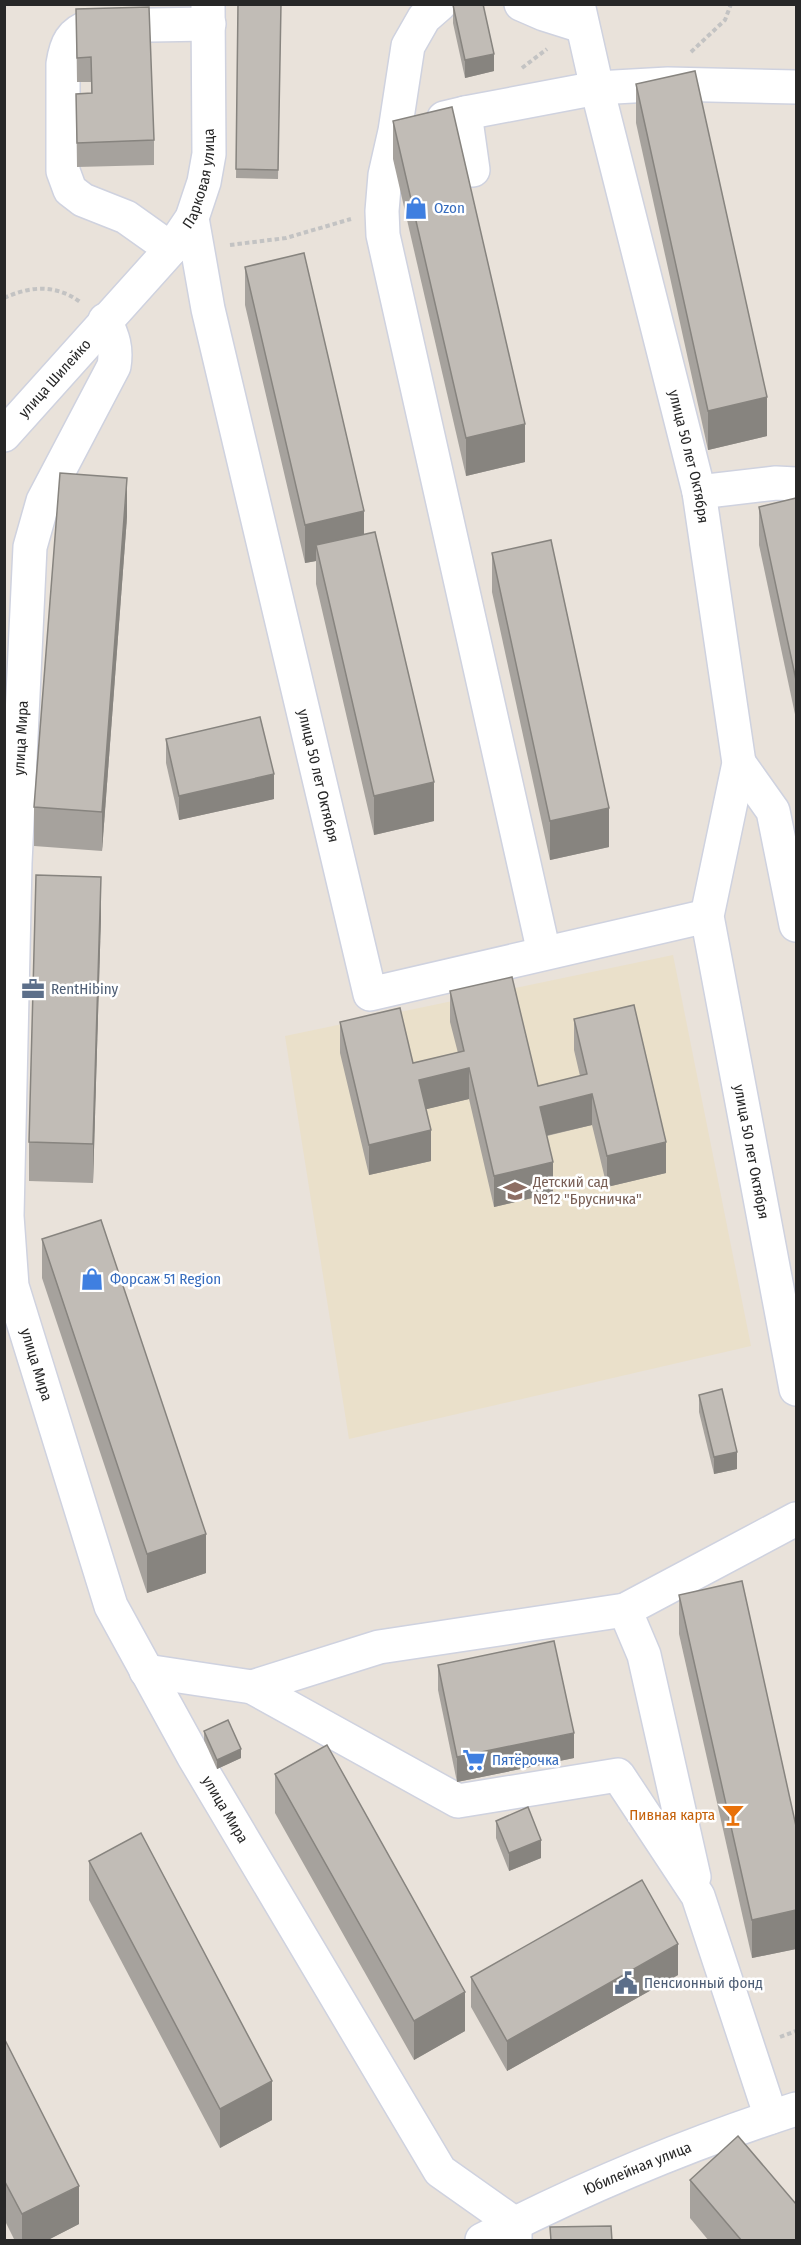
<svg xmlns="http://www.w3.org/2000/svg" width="801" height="2245" font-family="'Fira Sans Condensed',sans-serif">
  <rect width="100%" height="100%" fill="#e9e2da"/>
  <polygon fill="#eae0ca" points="673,955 751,1346 349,1439 285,1036"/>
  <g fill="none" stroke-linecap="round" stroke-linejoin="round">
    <g stroke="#cfd2df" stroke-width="36">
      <g id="minor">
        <polyline points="440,4 424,18 408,46 395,131 385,175 382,211 383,235 544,953"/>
        <polyline points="521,4 544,14 582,26"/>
        <path id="s1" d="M 578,4 L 597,88 L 699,492 L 739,763 L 707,916 L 796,1389"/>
        <polyline points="465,113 597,88 668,84 796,87"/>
        <polyline points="444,118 465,113 473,170"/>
        <path id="s2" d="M 192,218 L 208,309 L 370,994 L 707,916"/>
        <path d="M 171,249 L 126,217 L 83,200 L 70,190 L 63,171 L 63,64 C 66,44 71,32 91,26 L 209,24"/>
        <path id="s3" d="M 105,320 C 113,337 117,348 114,366 L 43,501 L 30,547 L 15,863 L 7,1216 L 12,1286 L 111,1606 L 194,1757 L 440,2171 L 515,2224 L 515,2240"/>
        <path id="s4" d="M 4,435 L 171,249 L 192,218 L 204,182 L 209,154 L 208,4"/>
        <polyline points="699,492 776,483 796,484"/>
        <polyline points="739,763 773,811 796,925"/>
        <polyline points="625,1610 644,1655 694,1877"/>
        <polyline points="146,1671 252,1687 458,1801 618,1775 698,1896 771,2117"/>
        <polyline points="252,1687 379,1647 625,1610 796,1519"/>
        <path id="s5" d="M 482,2240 C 583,2188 688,2144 796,2109"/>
      </g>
    </g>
    <g stroke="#c3c3c3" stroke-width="4" stroke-dasharray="4.5 3" stroke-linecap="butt">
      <polyline points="691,52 725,20 731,4"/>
      <polyline points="522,68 547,49"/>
      <polyline points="230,245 286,238 351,219"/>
      <path d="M 4,298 C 30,286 56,284 80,302"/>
      <polyline points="780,2037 796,2031"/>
    </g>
    <use href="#minor" stroke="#fff" stroke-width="33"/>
  </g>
  <g fill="#a6a29d">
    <polygon points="238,4 281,4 278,179 236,178"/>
    <polygon points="453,5 494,71 465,78 453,23"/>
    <polygon points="76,9 154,140 154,165 77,167 76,94 91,93 91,82 77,82"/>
    <polygon points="636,84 767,436 708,450 636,123"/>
    <polygon points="393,121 525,462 466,476 393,159"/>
    <polygon points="245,267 364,534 434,821 374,835 316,584 316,561 305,563 245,305"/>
    <polygon points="796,498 796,719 759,545 759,507"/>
    <polygon points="127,517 102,851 34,846 34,807"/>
    <polygon points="492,553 609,847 550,860 492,592"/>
    <polygon points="166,739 274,799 179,820 166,763"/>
    <polygon points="101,916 93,1183 29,1181 29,1142"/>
    <polygon points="450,991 538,1086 580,1076 574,1050 574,1019 666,1173 607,1187 592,1125 547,1136 553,1193 494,1207 469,1099 426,1109 431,1161 369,1175 340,1053 340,1022 413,1063 458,1053 450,1022"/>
    <polygon points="42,1239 206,1573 147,1593 42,1278"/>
    <polygon points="699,1395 737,1469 714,1474 699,1412"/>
    <polygon points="679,1595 796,1826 796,1949 752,1958 679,1634"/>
    <polygon points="438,1665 574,1758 457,1782 438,1690"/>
    <polygon points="204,1731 241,1758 217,1769 204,1740"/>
    <polygon points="275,1774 465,2031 414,2060 275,1813"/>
    <polygon points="496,1821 541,1858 509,1871 496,1838"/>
    <polygon points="89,1861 272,2120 220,2148 89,1900"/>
    <polygon points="678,1975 507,2071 471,2007 471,1977"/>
    <polygon points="4,2038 79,2224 46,2241 15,2241 4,2219"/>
    <polygon points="690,2180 796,2241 709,2241 690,2218"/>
  </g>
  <g fill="#87847f">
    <polygon points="494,54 494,71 465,78 465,60"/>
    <polygon points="767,397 767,436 708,450 708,411"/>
    <polygon points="525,424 525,462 466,476 466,438"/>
    <polygon points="127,478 127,517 102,851 102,812"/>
    <polygon points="364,511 364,550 316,545 316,561 305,563 305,525"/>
    <polygon points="274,774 274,799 179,820 179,796"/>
    <polygon points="434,782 434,821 374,835 374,796"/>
    <polygon points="609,808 609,847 550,860 550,821"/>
    <polygon points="101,877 101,916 93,1183 93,1144"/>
    <polygon points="469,1068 469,1099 419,1111 419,1080"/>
    <polygon points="592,1094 592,1125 540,1137 540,1107"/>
    <polygon points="431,1130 431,1161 369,1175 369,1145"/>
    <polygon points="666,1142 666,1173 607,1187 607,1156"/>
    <polygon points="553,1162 553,1193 494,1207 494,1176"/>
    <polygon points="737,1452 737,1469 714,1474 714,1457"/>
    <polygon points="206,1534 206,1573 147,1593 147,1554"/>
    <polygon points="574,1733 574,1758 457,1782 457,1757"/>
    <polygon points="241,1749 241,1758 217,1769 217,1760"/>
    <polygon points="541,1840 541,1858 509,1871 509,1853"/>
    <polygon points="796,1910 796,1949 752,1958 752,1920"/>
    <polygon points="678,1944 678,1975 507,2071 507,2041"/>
    <polygon points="465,1992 465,2031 414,2060 414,2021"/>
    <polygon points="272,2081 272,2120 220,2148 220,2109"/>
    <polygon points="79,2186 79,2224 46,2241 22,2241 22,2214"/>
  </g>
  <g fill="#c1bcb6" stroke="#87847f" stroke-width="1.5">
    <polygon points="238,4 281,4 278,170 236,169"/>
    <polygon points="457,4 483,4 494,54 465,60 453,5"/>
    <polygon points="149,7 154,140 77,143 76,94 92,93 91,57 77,58 76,9"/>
    <polygon points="695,71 767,397 708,411 636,84"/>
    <polygon points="452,107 525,424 466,438 393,121"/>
    <polygon points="304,253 364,511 305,525 245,267"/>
    <polygon points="60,473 127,478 102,812 34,807"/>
    <polygon points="796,498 796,680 759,507"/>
    <polygon points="375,532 434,782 374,796 316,545"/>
    <polygon points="551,540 609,808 550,821 492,553"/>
    <polygon points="260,717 274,774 179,796 166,739"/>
    <polygon points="36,875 101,877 93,1144 29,1142"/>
    <polygon points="512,977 538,1086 587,1074 574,1019 634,1005 666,1142 607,1156 592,1094 540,1107 553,1162 494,1176 469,1068 419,1080 431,1130 369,1145 340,1022 400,1008 413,1063 464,1051 450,991"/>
    <polygon points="101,1220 206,1534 147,1554 42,1239"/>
    <polygon points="722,1389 737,1452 714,1457 699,1395"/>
    <polygon points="742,1581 796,1826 796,1910 752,1920 679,1595"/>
    <polygon points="554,1641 574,1733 457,1757 438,1665"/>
    <polygon points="228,1720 241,1749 217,1760 204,1731"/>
    <polygon points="327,1745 465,1992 414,2021 275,1774"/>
    <polygon points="528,1807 541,1840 509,1853 496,1821"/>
    <polygon points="141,1833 272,2081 220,2109 89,1861"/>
    <polygon points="642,1880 678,1944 507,2041 471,1977"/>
    <polygon points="4,2038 79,2186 22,2214 4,2180"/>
    <polygon points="738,2136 796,2204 796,2241 742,2241 690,2180"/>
    <polygon points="611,2226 612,2241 551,2241 550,2227"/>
  </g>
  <defs>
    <g id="shop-bare" transform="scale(1.8)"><path d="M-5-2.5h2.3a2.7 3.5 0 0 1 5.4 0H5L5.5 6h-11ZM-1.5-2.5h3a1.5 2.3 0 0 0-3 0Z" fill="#3f7fe0" stroke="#fff" stroke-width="2.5" paint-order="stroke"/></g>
    <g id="office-bare" transform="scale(1.8)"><path d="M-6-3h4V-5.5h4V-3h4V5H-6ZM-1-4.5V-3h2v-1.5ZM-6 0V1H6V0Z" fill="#5c6f8a" stroke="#fff" stroke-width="2.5" paint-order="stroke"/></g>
    <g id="school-bare" transform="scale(1.8)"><path d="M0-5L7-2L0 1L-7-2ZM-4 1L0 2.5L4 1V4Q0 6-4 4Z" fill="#8d6e63" stroke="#fff" stroke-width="2.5" paint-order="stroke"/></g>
    <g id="supermarket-bare" transform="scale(1.8)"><path d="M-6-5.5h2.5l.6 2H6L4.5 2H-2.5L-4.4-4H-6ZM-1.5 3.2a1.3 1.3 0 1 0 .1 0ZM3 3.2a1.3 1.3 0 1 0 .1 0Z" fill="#3f7fe0" stroke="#fff" stroke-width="2.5" paint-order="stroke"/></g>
    <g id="bar-bare" transform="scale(1.8)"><path d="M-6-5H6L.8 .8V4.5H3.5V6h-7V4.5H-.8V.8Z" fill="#e8710a" stroke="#fff" stroke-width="2.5" paint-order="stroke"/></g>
    <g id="civic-bare" transform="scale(1.8)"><path d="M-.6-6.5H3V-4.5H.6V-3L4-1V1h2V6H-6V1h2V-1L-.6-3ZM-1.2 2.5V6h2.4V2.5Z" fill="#5c6f8a" stroke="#fff" stroke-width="2.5" paint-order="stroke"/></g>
  </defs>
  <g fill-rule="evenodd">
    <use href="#shop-bare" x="416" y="208"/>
    <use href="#office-bare" x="33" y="989"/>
    <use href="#school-bare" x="515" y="1191"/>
    <use href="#shop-bare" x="92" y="1279"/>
    <use href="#supermarket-bare" x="474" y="1760"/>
    <use href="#bar-bare" x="733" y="1815"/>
    <use href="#civic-bare" x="626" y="1983"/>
  </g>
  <g text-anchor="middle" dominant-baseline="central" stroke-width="5" stroke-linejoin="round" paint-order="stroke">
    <g font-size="15" fill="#272727" stroke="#fff">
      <text stroke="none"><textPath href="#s4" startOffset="328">Парковая улица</textPath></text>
      <text stroke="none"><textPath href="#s4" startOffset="76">улица Шилейко</textPath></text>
      <text stroke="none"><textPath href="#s1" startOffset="466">улица 50 лет Октября</textPath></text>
      <text transform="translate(21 738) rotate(-87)">улица Мира</text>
      <text stroke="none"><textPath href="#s2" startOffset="572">улица 50 лет Октября</textPath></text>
      <text stroke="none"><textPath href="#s1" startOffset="1173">улица 50 лет Октября</textPath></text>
      <text stroke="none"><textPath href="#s3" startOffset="1070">улица Мира</textPath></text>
      <text stroke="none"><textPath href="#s3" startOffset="1556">улица Мира</textPath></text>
      <text stroke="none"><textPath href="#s5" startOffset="171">Юбилейная улица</textPath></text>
    </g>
    <g font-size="15" fill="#366cbe" stroke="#fff" text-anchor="start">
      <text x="434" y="208">Ozon</text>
      <text x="110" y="1279">Форсаж 51 Region</text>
      <text x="492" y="1760">Пятёрочка</text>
    </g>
    <g font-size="15" fill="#4e5e75" stroke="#fff" text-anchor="start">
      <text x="51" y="989">RentHibiny</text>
      <text x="644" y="1983">Пенсионный фонд</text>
    </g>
    <g font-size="15" fill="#785e54" stroke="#fff" text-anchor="start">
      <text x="533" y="1182">Детский сад<tspan x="533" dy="17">№12 "Брусничка"</tspan></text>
    </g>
    <g font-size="15" fill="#c56008" stroke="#fff" text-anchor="end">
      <text x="715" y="1815">Пивная карта</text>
    </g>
  </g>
  <rect width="801" height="2245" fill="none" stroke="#272727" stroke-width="12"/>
</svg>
